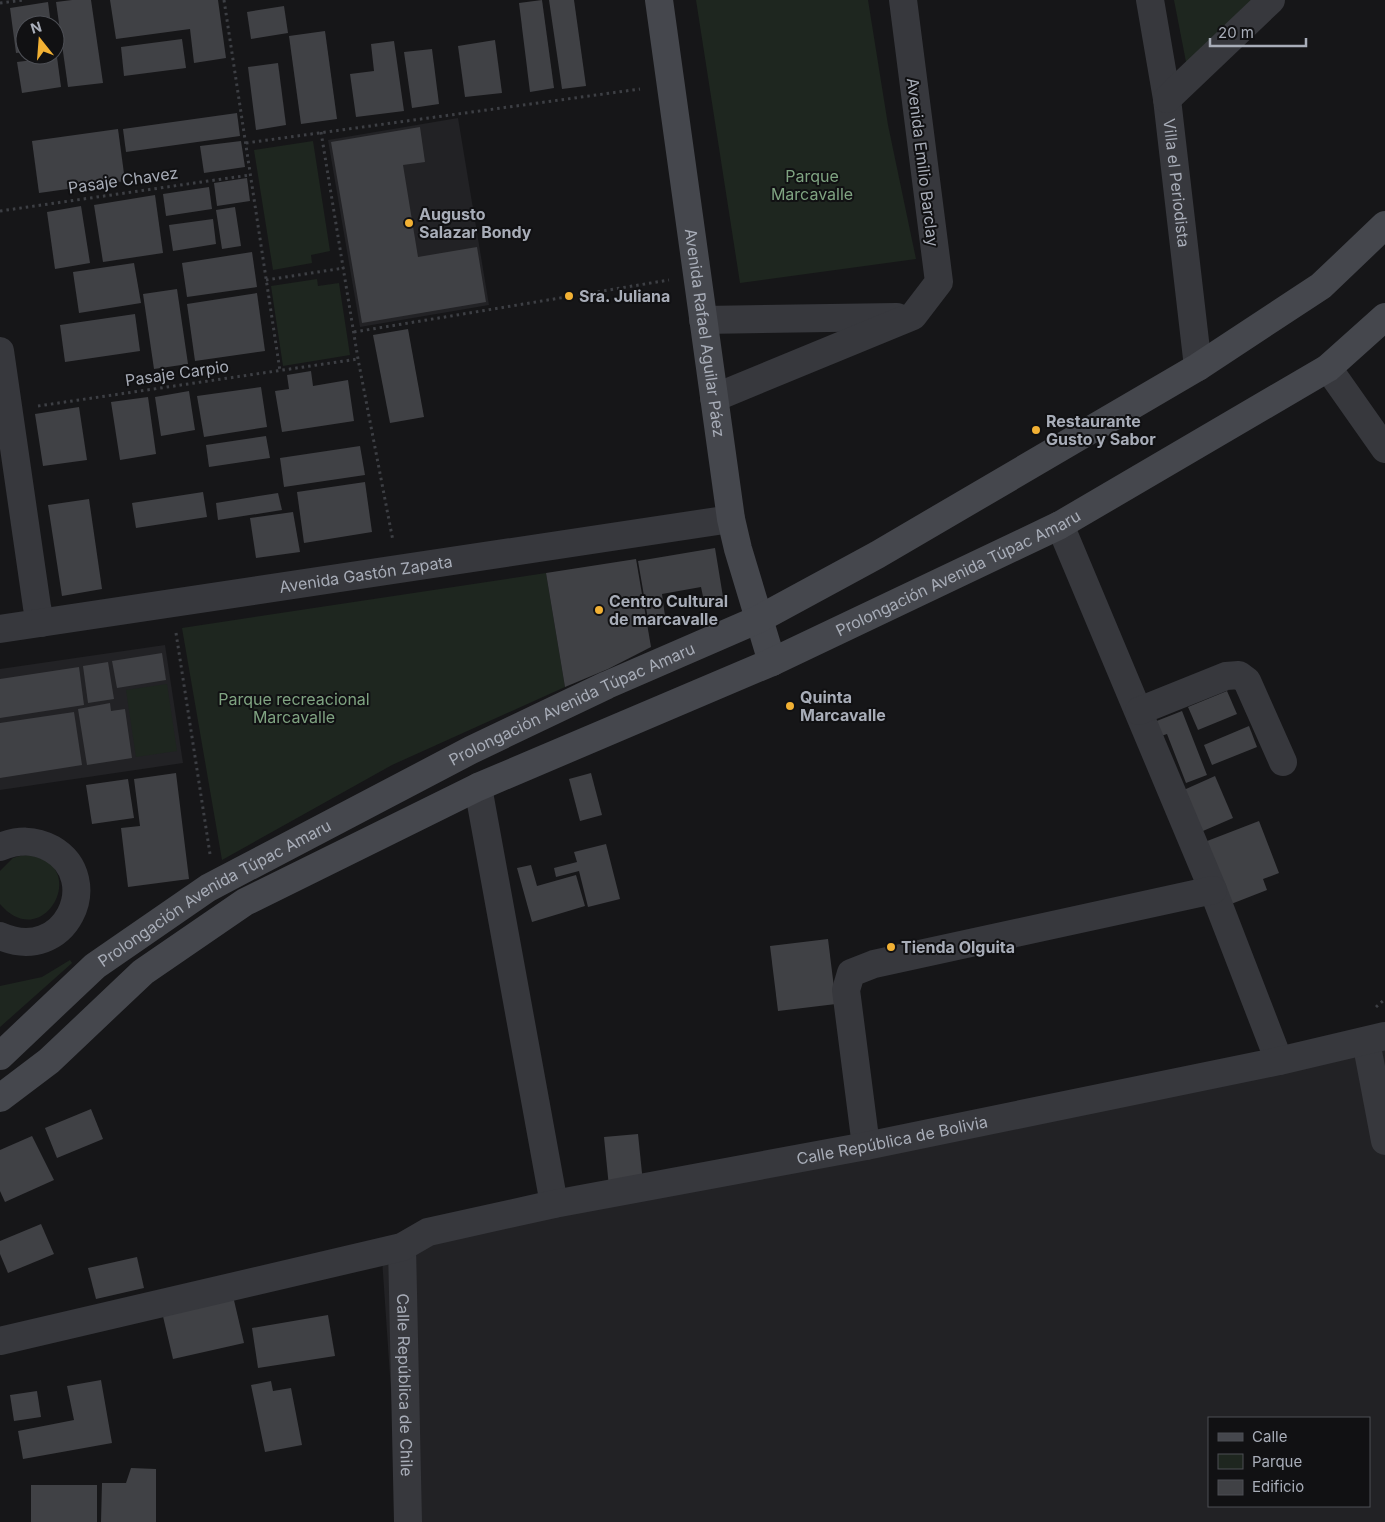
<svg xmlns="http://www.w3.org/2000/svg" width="1385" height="1522" font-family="Inter,sans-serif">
  <rect width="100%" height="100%" fill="#161618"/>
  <g fill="#222225" fill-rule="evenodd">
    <polygon points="458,118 489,305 360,327 328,140"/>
    <polygon points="165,645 183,763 0,790 0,669"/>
    <path d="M 1385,1046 L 1385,1522 L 400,1522 L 381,1244 ZM 1209,1418 L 1369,1418 L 1369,1506 L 1209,1506 Z"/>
  </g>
  <g fill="#1e261f">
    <polygon points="696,0 868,0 888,125 916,259 740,283"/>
    <polygon points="1174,0 1253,0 1187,67"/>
    <polygon points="313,141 330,251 311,255 312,263 273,270 254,150"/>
    <polygon points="317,279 318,286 339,283 350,355 283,366 271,286"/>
    <polygon points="546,573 565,687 392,765 222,860 182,628"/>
    <polygon points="167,684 177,751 136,757 126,690"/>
    <path d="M 23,855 C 95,858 45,957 0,904 L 0,871 L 13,858 Z"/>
    <polygon points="70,960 72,963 0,1027 0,986 42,977"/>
  </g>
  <g fill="#404145">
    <polygon points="72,0 91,0 103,83 68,87 56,2"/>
    <polygon points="110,0 218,0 226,58 194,63 190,29 116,39"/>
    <polygon points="542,0 554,88 530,92 519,3"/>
    <polygon points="549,0 574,0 586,86 562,89"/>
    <polygon points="48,2 51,25 25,25 25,52 16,53 10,8"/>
    <polygon points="284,6 288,33 251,39 247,12"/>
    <polygon points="325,31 337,119 301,124 289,36"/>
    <polygon points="182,39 186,68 124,76 121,47"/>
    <polygon points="495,40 502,93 465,97 458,46"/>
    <polygon points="394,41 404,111 356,117 350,74 374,71 371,44"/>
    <polygon points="432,49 439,104 412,108 404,52"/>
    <polygon points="57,57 61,87 22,93 17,62"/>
    <polygon points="278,63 286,125 256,130 248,67"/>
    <polygon points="237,113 240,136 126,152 123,129"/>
    <polygon points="420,127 425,162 403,165 418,257 477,247 486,302 362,323 331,142"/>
    <polygon points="118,129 125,181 39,193 32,141"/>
    <polygon points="241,141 245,167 204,173 200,146"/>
    <polygon points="247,178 250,201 217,206 214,183"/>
    <polygon points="209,187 212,209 166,216 163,194"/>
    <polygon points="155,195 163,253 103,262 94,205"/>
    <polygon points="81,206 90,263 55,269 47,212"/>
    <polygon points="235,207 241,246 222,249 216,210"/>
    <polygon points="213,219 216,244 173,251 169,225"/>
    <polygon points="252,252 257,287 187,297 182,263"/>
    <polygon points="134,263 141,303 79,313 73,272"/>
    <polygon points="177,289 188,364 154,369 143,294"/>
    <polygon points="257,293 265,351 195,361 187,304"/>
    <polygon points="135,314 140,351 65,362 60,325"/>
    <polygon points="408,329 424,417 390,423 373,335"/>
    <polygon points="311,371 313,386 348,380 354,421 282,432 275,391 289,389 287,375"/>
    <polygon points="261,387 267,427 204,437 197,396"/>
    <polygon points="189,391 195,430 161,436 155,397"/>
    <polygon points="148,397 156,454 120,460 111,402"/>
    <polygon points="79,407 87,460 43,466 35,414"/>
    <polygon points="266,436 270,458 209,467 206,445"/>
    <polygon points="360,446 365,475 284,487 280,458"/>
    <polygon points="365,482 372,532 304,543 297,492"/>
    <polygon points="203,492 207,517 136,528 132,503"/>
    <polygon points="278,493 282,510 218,520 216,503"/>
    <polygon points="89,499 102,589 62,596 48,505"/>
    <polygon points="293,512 300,552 256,558 250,518"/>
    <polygon points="715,548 724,603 705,606 701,587 662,594 665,616 648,619 638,561"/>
    <polygon points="636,559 651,647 608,669 565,687 546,573"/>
    <polygon points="162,653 166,680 117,688 112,661"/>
    <polygon points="108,662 114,699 88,703 83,666"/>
    <polygon points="79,667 84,705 0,718 0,679"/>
    <polygon points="1227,691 1237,714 1198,730 1188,707"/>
    <polygon points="110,703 111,711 125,709 132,758 87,765 78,709"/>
    <polygon points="1182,711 1207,775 1186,783 1167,734 1155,738 1149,724"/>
    <polygon points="74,712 82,765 0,778 0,723"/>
    <polygon points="1249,726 1257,747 1212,765 1204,745"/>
    <polygon points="176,773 189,879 128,887 121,828 140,826 134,779"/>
    <polygon points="591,773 602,815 580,821 569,779"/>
    <polygon points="1215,776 1233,818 1196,834 1177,793"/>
    <polygon points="128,779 134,818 92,824 86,785"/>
    <polygon points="1259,821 1279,873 1263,879 1267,890 1226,906 1202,843"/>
    <polygon points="606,844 620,899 588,907 579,871 556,877 554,868 577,862 574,852"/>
    <polygon points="531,865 537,886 576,875 585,906 532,922 517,868"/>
    <polygon points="828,939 836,1004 778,1011 770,946"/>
    <polygon points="91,1109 103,1139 57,1158 45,1128"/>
    <polygon points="638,1134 643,1183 609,1187 604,1137"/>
    <polygon points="32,1136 54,1180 5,1202 0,1191 0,1150"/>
    <polygon points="41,1224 54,1254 8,1273 0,1254 0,1241"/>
    <polygon points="137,1257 144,1288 96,1299 88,1268"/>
    <polygon points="233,1296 244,1343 173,1359 162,1312"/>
    <polygon points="328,1315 335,1356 258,1368 252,1328"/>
    <polygon points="101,1380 112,1443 23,1459 18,1431 74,1420 67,1386"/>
    <polygon points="271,1381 273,1391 291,1388 302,1445 265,1452 251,1385"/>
    <polygon points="37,1391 41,1417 14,1421 10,1395"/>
    <polygon points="131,1468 156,1469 156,1522 101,1522 102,1483 126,1483"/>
    <rect x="31" y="1485" width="66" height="37"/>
  </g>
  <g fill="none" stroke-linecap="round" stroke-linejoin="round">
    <g stroke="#3d3f44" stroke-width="3" stroke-dasharray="2.5 4" stroke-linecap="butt">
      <polyline points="224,0 280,371"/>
      <polyline points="0,3 24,0"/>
      <polyline points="321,132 358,359 393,541"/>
      <polyline points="246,143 640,89"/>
      <polyline points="0,211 250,175"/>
      <polyline points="266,280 344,268"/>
      <polyline points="354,332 669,280"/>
      <polyline points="38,406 358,359"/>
      <polyline points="176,633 210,854"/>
      <polyline points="1376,1007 1385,999"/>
    </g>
    <g stroke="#37383d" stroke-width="28">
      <path id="s1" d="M 1150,0 L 1167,99 L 1198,367"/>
      <polyline points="1167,99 1271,0"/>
      <polyline points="703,320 897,317"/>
      <polyline points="0,351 37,607 41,623"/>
      <polyline points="1328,368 1385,449"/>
      <polyline points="714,398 913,316 939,282 903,0"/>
      <polyline points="1060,525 1213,890 1279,1061"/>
      <path id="s2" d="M 0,629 L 731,519"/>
      <polyline points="1139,711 1226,676 1239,675 1247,681 1283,762"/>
      <polyline points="478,787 554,1204"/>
      <path d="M 0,847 C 18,840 34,839 52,849 C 104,879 66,965 0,936"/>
      <polyline points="1366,1041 1385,1141"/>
      <polyline points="866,1146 846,990 851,973 874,964 1213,890"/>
      <path id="s3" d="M 402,1247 L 408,1522"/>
      <path id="s4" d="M 0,1341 L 402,1247 L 428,1232 L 554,1204 L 866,1146 L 1279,1061 L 1385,1036"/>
    </g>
    <g stroke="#45474d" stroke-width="28">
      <path id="s5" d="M 659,0 L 731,519 L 738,549 L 772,662"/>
      <path id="s6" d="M 0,1056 L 95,966 L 208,888 L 471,750 L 607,685 L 759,619 L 877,555 L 1198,367 L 1321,286 L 1385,225"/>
      <path id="s7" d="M 0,1098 L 49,1061 L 143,972 L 245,902 L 478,787 L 772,662 L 1060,525 L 1328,368 L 1385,317"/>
    </g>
  </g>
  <g fill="#f2b134" stroke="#111113" stroke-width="2">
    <circle cx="409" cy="223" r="5"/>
    <circle cx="569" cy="296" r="5"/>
    <circle cx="1036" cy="430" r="5"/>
    <circle cx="599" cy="610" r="5"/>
    <circle cx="790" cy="706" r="5"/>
    <circle cx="891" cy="947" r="5"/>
  </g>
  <g text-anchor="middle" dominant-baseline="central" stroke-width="4" stroke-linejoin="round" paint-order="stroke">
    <g font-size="16" fill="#a8adb8" stroke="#111113">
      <text transform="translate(923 162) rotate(83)">Avenida Emilio Barclay</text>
      <text transform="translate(123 180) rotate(-8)">Pasaje Chavez</text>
      <text stroke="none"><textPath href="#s1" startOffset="185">Villa el Periodista</textPath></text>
      <text stroke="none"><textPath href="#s5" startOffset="336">Avenida Rafael Aguilar Páez</textPath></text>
      <text transform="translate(177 373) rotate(-8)">Pasaje Carpio</text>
      <text stroke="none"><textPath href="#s7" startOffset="1100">Prolongación Avenida Túpac Amaru</textPath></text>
      <text stroke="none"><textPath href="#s2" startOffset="370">Avenida Gastón Zapata</textPath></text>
      <text stroke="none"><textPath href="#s6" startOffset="676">Prolongación Avenida Túpac Amaru</textPath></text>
      <text stroke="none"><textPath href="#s6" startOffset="271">Prolongación Avenida Túpac Amaru</textPath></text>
      <text stroke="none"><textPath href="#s4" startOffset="916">Calle República de Bolivia</textPath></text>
      <text stroke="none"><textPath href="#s3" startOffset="138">Calle República de Chile</textPath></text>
    </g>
    <g font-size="16" fill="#7fa381" stroke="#111113">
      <text x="812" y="176">Parque<tspan x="812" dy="18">Marcavalle</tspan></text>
      <text x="294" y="699">Parque recreacional<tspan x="294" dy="18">Marcavalle</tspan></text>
    </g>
    <g font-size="16" font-weight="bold" fill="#a8adb8" stroke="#111113" text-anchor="start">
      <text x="419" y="214">Augusto<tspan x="419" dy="18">Salazar Bondy</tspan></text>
      <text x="579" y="296">Sra. Juliana</text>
      <text x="1046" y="421">Restaurante<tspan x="1046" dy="18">Gusto y Sabor</tspan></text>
      <text x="609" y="601">Centro Cultural<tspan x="609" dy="18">de marcavalle</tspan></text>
      <text x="800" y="697">Quinta<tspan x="800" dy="18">Marcavalle</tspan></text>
      <text x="901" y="947">Tienda Olguita</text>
    </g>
  </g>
  <rect x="1208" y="1417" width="162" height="90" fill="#111113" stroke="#4d4f55"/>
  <rect x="1218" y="1433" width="25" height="8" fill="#45474d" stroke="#4d4f55"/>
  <text x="1252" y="1442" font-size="15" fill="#a8adb8">Calle</text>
  <rect x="1218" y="1454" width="25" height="15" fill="#1e261f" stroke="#4d4f55"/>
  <text x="1252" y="1467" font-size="15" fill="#a8adb8">Parque</text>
  <rect x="1218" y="1480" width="25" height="15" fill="#404145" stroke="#4d4f55"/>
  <text x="1252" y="1492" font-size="15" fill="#a8adb8">Edificio</text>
  <g transform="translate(40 40) rotate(343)"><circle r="24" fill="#111113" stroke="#4d4f55"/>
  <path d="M0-4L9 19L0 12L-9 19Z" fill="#f2b134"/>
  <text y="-8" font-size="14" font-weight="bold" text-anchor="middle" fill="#a8adb8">N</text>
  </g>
  <path d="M1210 38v8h96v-8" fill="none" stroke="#a8adb8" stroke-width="2.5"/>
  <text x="1218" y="38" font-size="15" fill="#a8adb8" stroke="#111113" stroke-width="4" paint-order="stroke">20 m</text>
</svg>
